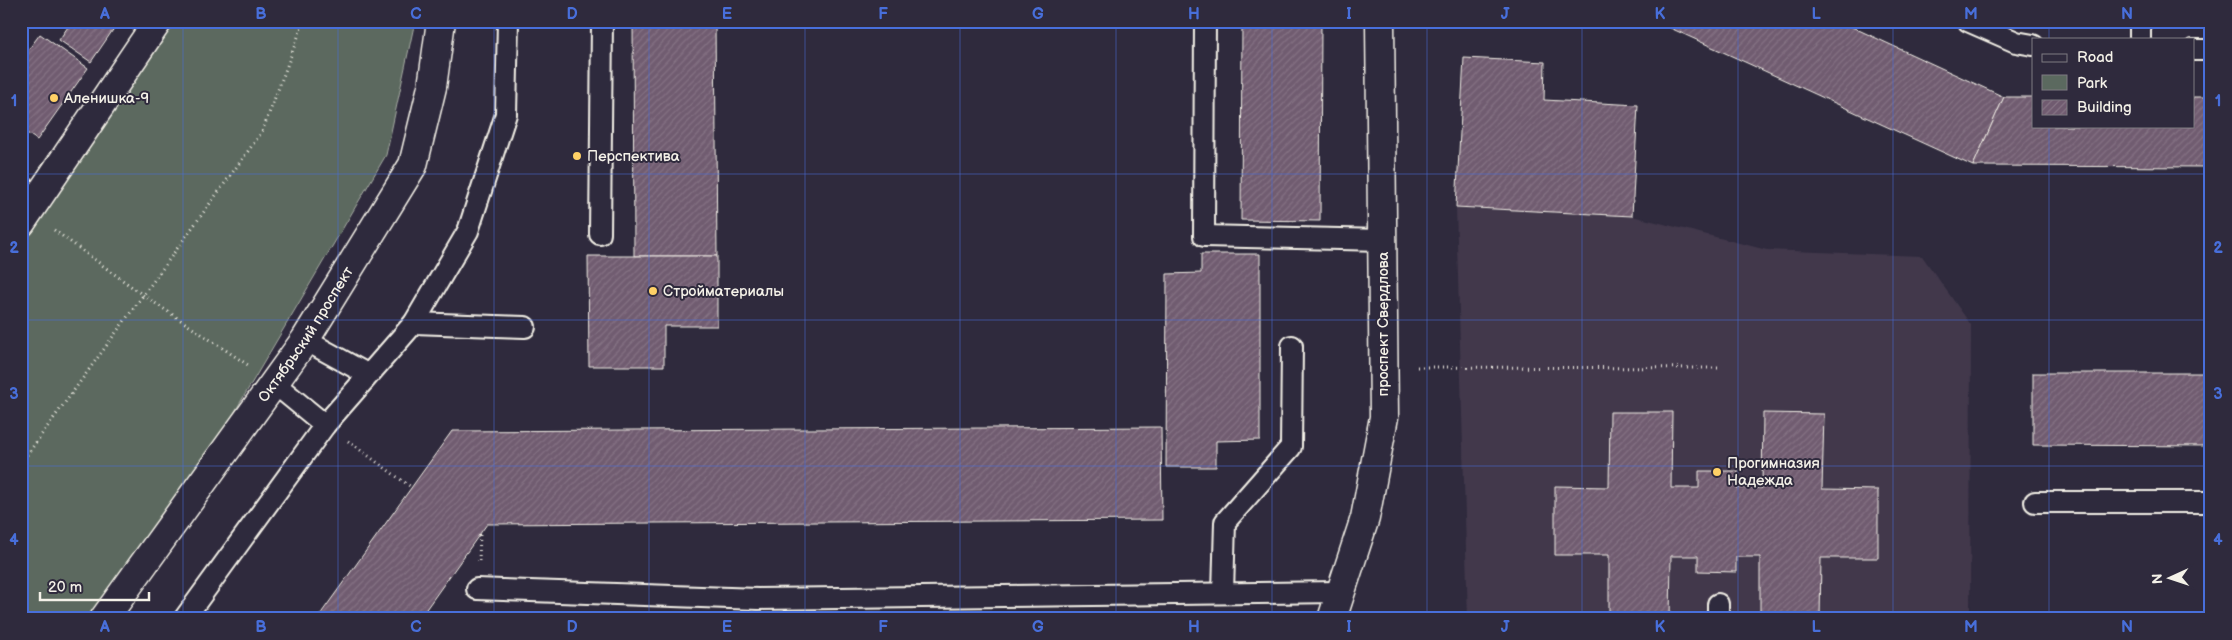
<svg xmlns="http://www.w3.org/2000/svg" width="2232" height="640" font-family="'Balsamiq Sans',sans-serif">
  <defs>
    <pattern id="building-hatch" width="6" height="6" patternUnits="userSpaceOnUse" patternTransform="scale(1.25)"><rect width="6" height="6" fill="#705b70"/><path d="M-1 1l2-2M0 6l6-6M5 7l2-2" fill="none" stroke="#857384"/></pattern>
  </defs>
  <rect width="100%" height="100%" fill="#2f2a3d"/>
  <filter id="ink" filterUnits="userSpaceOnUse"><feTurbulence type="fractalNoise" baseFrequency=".02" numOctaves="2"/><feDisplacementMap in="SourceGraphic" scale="10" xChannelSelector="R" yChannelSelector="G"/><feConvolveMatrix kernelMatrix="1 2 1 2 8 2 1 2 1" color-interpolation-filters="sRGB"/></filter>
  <g filter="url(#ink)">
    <polygon fill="#42394c" points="1456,207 1632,216 1767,250 1922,256 1971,325 1970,619 1468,619"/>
    <polygon fill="#5b695f" stroke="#a8ada4" points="165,21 415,21 386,155 224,430 87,619 21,619 21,224"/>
    <g fill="url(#building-hatch)" stroke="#f4f1e8">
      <polygon points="72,21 119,21 91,62 59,40"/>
      <polygon points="633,21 715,21 717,256 634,256"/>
      <polygon points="1242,21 1321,21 1320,221 1241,220"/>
      <polygon points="1655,21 1839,21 2004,97 1973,166"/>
      <polygon points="40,34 88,68 37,140 21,129 21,60"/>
      <polygon points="1464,58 1545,62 1544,100 1638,105 1632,216 1456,207"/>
      <polygon points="2004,97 2033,97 2033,126 2193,126 2193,97 2211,97 2211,167 1973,166"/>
      <polygon points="1201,254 1260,254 1260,440 1216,441 1216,467 1166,467 1167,274 1201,273"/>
      <polygon points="588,256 717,256 717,326 664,326 664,366 589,366"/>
      <polygon points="2033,373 2211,373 2211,446 2033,445"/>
      <polygon points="1610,412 1672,412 1671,488 1699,488 1699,471 1738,471 1737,488 1762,488 1763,413 1824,414 1822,489 1878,490 1878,558 1821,558 1820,619 1760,619 1760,557 1736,557 1736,572 1698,571 1698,556 1671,556 1670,619 1609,619 1609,555 1555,555 1555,486 1609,487"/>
      <polygon points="1161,427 1162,520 487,524 419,619 317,619 452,431"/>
    </g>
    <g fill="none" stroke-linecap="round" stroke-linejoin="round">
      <g stroke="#f4f1e8" stroke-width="24">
        <g id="lane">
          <polyline points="1205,21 1204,236 1383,240"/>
          <polyline points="1968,21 2016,42 2033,45"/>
          <polyline points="2140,21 2140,39"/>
          <polyline points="2193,50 2211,50"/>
          <polyline points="600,234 602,21"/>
          <polyline points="414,323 525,327"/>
          <polyline points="305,340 367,374"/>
          <polyline points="275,384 325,425"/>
          <polyline points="2035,502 2211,502"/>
          <polyline points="477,589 758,599 1340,592"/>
          <polyline points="1223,593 1225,522 1291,447 1292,346"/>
          <polyline points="184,619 325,425 414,323 468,231 506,114 508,21"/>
          <polyline points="1718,619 1718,604"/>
        </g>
      </g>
      <g stroke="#f4f1e8" stroke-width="31">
        <polyline id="street" points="21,223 158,21"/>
      </g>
      <g stroke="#f4f1e8" stroke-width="31">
        <g id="secondary">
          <path id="s1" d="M 104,619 L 305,340 L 413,165 L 432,87 L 441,21"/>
          <polyline points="1332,619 1365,518 1384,417 1380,21"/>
        </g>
      </g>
      <g stroke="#f4f1e8" stroke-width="3" stroke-dasharray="1 4" stroke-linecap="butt">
        <polyline points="54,230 143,295 248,365"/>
        <polyline points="1417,367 1720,368"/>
        <polyline points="348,441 411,487"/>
        <polyline points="21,463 262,132 304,21"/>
        <polyline points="479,561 480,534"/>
        <polyline points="456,619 461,612"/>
      </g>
      <use href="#lane" stroke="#2f2a3d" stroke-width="20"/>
      <use href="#street" stroke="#2f2a3d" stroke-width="28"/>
      <use href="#secondary" stroke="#2f2a3d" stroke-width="28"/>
    </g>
  </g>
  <path fill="none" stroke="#486fdb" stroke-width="1" stroke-opacity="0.55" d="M 183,21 L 183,619M 338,21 L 338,619M 494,21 L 494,619M 649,21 L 649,619M 805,21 L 805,619M 960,21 L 960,619M 1116,21 L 1116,619M 1272,21 L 1272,619M 1427,21 L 1427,619M 1582,21 L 1582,619M 1738,21 L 1738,619M 1893,21 L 1893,619M 2049,21 L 2049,39M 2049,126 L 2049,619M 21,174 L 2211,174M 21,320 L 2211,320M 21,466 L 2211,466"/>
  <g fill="#ffd166" stroke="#2f2a3d" stroke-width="2">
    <circle cx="54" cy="98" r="5"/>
    <circle cx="577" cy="156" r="5"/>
    <circle cx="653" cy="291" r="5"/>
    <circle cx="1717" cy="472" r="5"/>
  </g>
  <g text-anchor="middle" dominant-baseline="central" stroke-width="4" stroke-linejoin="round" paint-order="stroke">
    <g font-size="15" fill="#f4f1e8" stroke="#2f2a3d" text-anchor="start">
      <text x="64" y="98">Аленишка-9</text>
      <text x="587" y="156">Перспектива</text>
      <text x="663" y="291">Стройматериалы</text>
      <text x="1727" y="463">Прогимназия<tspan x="1727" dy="17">Надежда</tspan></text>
    </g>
    <g font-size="15" fill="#f4f1e8" stroke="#2f2a3d">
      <text transform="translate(1383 324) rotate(-90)">проспект Свердлова</text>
      <text stroke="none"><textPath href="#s1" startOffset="349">Октябрьский проспект</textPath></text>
    </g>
  </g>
  <rect width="2232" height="640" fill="none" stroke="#2f2a3d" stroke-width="55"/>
  <rect x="2032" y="38" width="162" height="90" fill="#2f2a3d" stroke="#7e7a81"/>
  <rect x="2042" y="54" width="25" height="8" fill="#2f2a3d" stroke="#7e7a81"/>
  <text x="2077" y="62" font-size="15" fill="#f4f1e8">Road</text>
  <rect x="2042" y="75" width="25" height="15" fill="#5b695f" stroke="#7e7a81"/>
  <text x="2077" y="88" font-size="15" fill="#f4f1e8">Park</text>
  <rect x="2042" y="100" width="25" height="15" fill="url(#building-hatch)" stroke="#7e7a81"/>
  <text x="2077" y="112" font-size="15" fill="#f4f1e8">Building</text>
  <g transform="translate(2170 578) rotate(267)" stroke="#2f2a3d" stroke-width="4" paint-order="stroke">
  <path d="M0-4L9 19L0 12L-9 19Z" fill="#f4f1e8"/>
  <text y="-8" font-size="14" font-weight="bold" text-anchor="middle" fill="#f4f1e8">N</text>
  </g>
  <path d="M40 592v8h109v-8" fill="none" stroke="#f4f1e8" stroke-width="2.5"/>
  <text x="48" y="592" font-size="15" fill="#f4f1e8" stroke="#2f2a3d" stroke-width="4" paint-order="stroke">20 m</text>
  <rect x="28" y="28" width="2176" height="584" fill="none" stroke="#486fdb" stroke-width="2"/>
  <g font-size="16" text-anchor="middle" font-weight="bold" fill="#486fdb">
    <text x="105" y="19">A</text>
    <text x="261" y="19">B</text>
    <text x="416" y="19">C</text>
    <text x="572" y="19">D</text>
    <text x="727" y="19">E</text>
    <text x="883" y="19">F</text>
    <text x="1038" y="19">G</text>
    <text x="1194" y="19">H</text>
    <text x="1349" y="19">I</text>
    <text x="1505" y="19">J</text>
    <text x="1660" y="19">K</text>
    <text x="1816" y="19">L</text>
    <text x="1971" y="19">M</text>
    <text x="2127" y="19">N</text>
    <text x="14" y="106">1</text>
    <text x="2218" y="106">1</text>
    <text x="14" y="253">2</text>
    <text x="2218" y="253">2</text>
    <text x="14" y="399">3</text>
    <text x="2218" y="399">3</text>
    <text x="14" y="545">4</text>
    <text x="2218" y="545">4</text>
    <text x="105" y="632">A</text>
    <text x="261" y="632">B</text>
    <text x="416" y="632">C</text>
    <text x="572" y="632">D</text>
    <text x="727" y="632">E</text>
    <text x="883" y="632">F</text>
    <text x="1038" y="632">G</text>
    <text x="1194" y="632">H</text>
    <text x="1349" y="632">I</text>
    <text x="1505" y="632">J</text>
    <text x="1660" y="632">K</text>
    <text x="1816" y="632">L</text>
    <text x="1971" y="632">M</text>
    <text x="2127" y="632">N</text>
  </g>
</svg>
